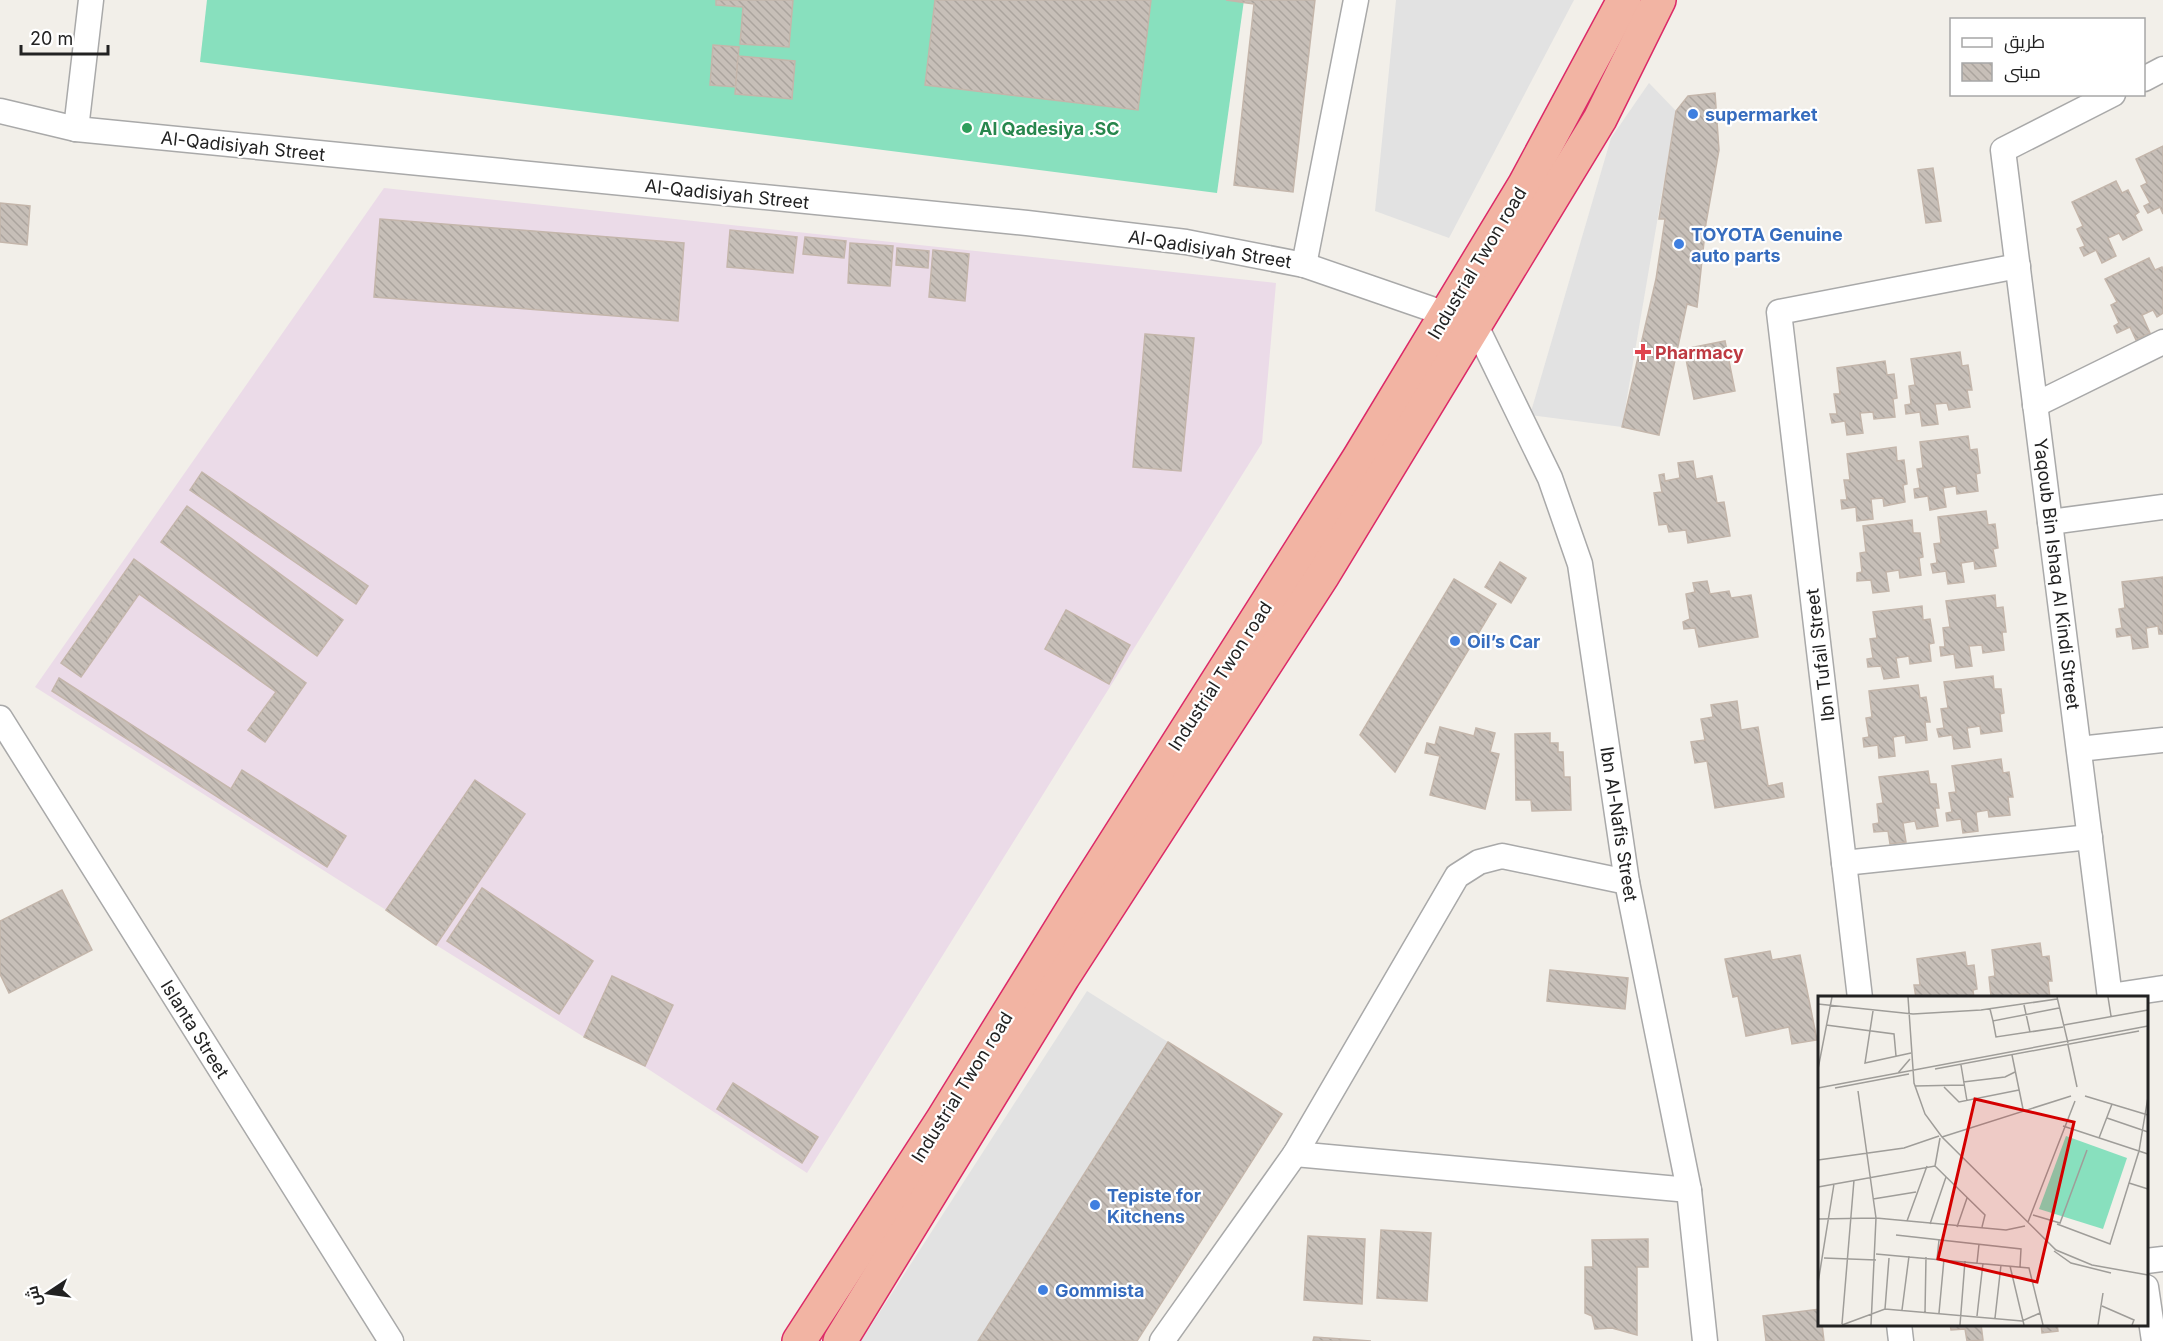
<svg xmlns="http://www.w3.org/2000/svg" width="2163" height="1341" font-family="Inter,Cairo,sans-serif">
  <defs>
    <pattern id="building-back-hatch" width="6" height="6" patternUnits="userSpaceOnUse" patternTransform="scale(1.5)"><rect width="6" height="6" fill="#c7bfb8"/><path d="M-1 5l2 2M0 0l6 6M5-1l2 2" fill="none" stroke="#aba49e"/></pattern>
  </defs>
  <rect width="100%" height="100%" fill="#f2efe9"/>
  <polygon fill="#ebdbe8" points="384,188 1276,283 1262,443 807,1173 645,1067 584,1037 436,945 386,910 35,687"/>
  <polygon fill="#88e0be" points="207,0 1244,0 1217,193 200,62"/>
  <g fill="#e2e2e2">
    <polygon points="1396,0 1574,0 1449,238 1375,211"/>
    <polygon points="1649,83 1676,111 1622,427 1530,415 1611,138"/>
    <polygon points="1087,991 1168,1042 978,1341 861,1341"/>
  </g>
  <g fill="url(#building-back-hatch)" stroke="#c4b6ab" stroke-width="1.5">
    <polygon points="716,0 793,0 789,47 740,44 743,7 716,5"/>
    <polygon points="935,0 1151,0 1138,110 925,85"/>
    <polygon points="1226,0 1315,0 1293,192 1234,185 1254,4"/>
    <polygon points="713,45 739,47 736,87 710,85"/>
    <polygon points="738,56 795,61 792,99 735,94"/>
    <polygon points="1715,93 1719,150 1706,223 1697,307 1687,304 1659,435 1622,427 1656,279 1665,219 1659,219 1676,111 1688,96"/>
    <polygon points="2163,146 2163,214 2160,207 2148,213 2144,206 2150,203 2141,186 2147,183 2136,159"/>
    <polygon points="1933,168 1941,221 1926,223 1918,170"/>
    <polygon points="2116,181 2122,193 2128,190 2139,212 2135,215 2142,230 2123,240 2119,233 2108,238 2116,256 2102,263 2096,250 2084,256 2080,248 2085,246 2077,229 2083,226 2072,202"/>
    <polygon points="0,203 30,206 27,245 0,242"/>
    <polygon points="380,219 684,243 678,321 374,297"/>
    <polygon points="730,230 797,237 793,273 727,267"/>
    <polygon points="805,237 846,241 844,258 803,254"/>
    <polygon points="850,243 893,246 890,286 848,283"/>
    <polygon points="897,248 929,251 928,268 896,265"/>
    <polygon points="933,250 969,254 965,301 929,297"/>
    <polygon points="2149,258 2155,270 2162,267 2163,270 2163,313 2157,317 2153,310 2142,315 2150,333 2136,340 2130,327 2117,333 2114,326 2119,323 2111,305 2117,302 2105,279"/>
    <polygon points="1145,334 1194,338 1181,471 1133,467"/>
    <polygon points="1725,341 1735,391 1694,399 1684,349"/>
    <polygon points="1960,352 1962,366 1968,365 1972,390 1967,390 1970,407 1949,410 1947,403 1935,404 1938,424 1922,426 1920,412 1906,414 1905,405 1911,404 1909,386 1915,385 1911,359"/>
    <polygon points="1885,361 1887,375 1894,374 1897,398 1893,399 1895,417 1874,419 1873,412 1860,413 1863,433 1847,435 1845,421 1832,423 1830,414 1837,414 1834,394 1840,394 1837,368"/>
    <polygon points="1968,436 1970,450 1977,449 1980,473 1976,474 1978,491 1957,494 1956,486 1943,488 1946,507 1930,510 1928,496 1915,498 1914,489 1920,488 1917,469 1923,468 1920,442"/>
    <polygon points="1896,447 1897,461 1904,460 1907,484 1903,485 1905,502 1884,506 1883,498 1871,499 1873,519 1857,521 1856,507 1842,509 1841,500 1847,500 1844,480 1850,480 1847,454"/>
    <polygon points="1693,461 1696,479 1712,476 1717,503 1724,502 1730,536 1688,543 1686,530 1669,532 1667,524 1659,525 1654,493 1662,492 1659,475 1664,474 1665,481 1680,478 1678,463"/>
    <polygon points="202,472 368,586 356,604 190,490"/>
    <polygon points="187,506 343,620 317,656 161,542"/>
    <polygon points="1986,511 1988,525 1995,524 1998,548 1993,549 1996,566 1975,569 1974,561 1961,563 1964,582 1948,584 1946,571 1933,573 1931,564 1937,563 1934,544 1941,543 1938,517"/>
    <polygon points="1912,520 1913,533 1920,533 1923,557 1919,558 1921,575 1900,578 1899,570 1886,572 1889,591 1873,593 1871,580 1857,581 1857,573 1862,572 1860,553 1866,552 1863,526"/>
    <polygon points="134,559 306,683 265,742 248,730 276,692 139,594 81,677 61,663"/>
    <polygon points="1500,562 1526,578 1511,603 1485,587"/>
    <polygon points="2163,577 2163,634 2159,634 2158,626 2146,628 2148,647 2133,649 2131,635 2117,637 2116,629 2122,628 2119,609 2125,608 2122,582"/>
    <polygon points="1454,579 1496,604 1395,772 1360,735"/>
    <polygon points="1707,581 1710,594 1729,591 1731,598 1751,595 1758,637 1699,647 1695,628 1684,629 1683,622 1690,619 1686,594 1695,592 1693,583"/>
    <polygon points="1995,595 1996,608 2003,607 2006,632 2002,632 2004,650 1983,653 1982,645 1969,646 1972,666 1956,668 1954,654 1941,656 1940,647 1945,647 1943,628 1950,627 1946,601"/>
    <polygon points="1922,606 1923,620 1930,619 1934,643 1929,644 1931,661 1910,664 1909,656 1896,658 1899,677 1884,679 1881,666 1868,667 1867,659 1873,658 1870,639 1877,638 1873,612"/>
    <polygon points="1066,610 1130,645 1109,684 1045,649"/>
    <polygon points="1993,676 1994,689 2001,689 2004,713 2000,714 2002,731 1981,734 1980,726 1967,728 1970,747 1954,749 1952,735 1939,737 1937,729 1944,728 1941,709 1948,708 1944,682"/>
    <polygon points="59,678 231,789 242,770 346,836 327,867 52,691"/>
    <polygon points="1918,685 1920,698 1926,697 1930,722 1925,722 1927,740 1906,743 1905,735 1893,737 1895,756 1879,758 1878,745 1864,747 1863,738 1869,737 1866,718 1872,717 1869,691"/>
    <polygon points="1737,701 1741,730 1758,727 1768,786 1782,783 1784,797 1715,808 1707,761 1695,763 1691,742 1705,740 1701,719 1713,717 1711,705"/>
    <polygon points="1440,727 1474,736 1476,728 1495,733 1490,752 1499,754 1485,809 1430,795 1440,756 1425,753 1427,743 1435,745"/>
    <polygon points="1550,733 1550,743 1558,743 1558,752 1563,752 1564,777 1570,777 1571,810 1532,811 1531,800 1516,800 1515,734"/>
    <polygon points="2001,759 2003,773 2009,772 2013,797 2008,797 2010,815 1989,817 1988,810 1976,812 1978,831 1963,833 1961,819 1947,821 1946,813 1952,812 1949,793 1956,792 1952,766"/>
    <polygon points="1928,771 1930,784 1936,784 1939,808 1935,808 1938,826 1917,829 1915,821 1903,823 1906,842 1890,844 1888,831 1874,832 1873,824 1879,823 1877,804 1883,803 1879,777"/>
    <polygon points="475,780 525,814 436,945 386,910"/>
    <polygon points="482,888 593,961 559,1014 447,941"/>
    <polygon points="62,890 92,950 9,993 0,974 0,921"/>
    <polygon points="2040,943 2042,957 2049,956 2052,981 2048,981 2050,998 2028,998 2028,994 2015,995 2016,998 1986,998 1991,996 1989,977 1995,976 1992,950"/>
    <polygon points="1770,951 1772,960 1800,955 1817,1040 1792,1044 1789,1027 1746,1036 1738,996 1733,997 1725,959"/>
    <polygon points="1965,952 1967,966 1974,965 1977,989 1973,990 1974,998 1916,998 1914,985 1920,985 1917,959"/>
    <polygon points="1550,970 1628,978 1625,1009 1547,1001"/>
    <polygon points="612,976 673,1005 645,1066 584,1037"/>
    <polygon points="1168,1042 1282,1114 1137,1341 978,1341"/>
    <polygon points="733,1083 818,1137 802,1163 717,1109"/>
    <polygon points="1381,1230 1431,1233 1427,1301 1377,1298"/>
    <polygon points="1308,1236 1365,1239 1362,1304 1304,1300"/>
    <polygon points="1648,1239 1648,1267 1637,1267 1637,1335 1612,1328 1595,1329 1592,1316 1585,1313 1585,1267 1593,1267 1592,1240"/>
    <polygon points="1820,1309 1820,1324 1822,1324 1824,1341 1766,1341 1763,1316"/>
    <polygon points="1950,1324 1981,1324 1983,1340 1967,1341 1965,1329 1951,1330"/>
    <polygon points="2041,1324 2057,1324 2058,1331 2042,1333"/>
    <polygon points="1314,1337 1371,1341 1313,1341"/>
  </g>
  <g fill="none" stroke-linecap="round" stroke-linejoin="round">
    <g stroke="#a9a9a9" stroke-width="27">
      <g id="minor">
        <polyline points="2144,79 2163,69"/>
        <polyline points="0,111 76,129 1027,223 1186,242 1304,265 1446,314"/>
        <polyline points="76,129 91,0"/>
        <polyline points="1304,265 1356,0"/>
        <polyline points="1475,324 1550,478 1580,564 1627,882 1689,1190 1705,1341"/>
        <polyline points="2035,405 2163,342"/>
        <polyline points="2050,522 2163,507"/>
        <polyline points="0,718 391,1341"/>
        <polyline points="2079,749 2163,740"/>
        <polyline points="1844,863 2090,837"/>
        <polyline points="2110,996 2163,988"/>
        <polyline points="1860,998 1779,312 2018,266"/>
        <polyline points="2110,998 2003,150 2113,94"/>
        <polyline points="1295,1154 1689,1190"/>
        <polyline points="2146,1261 2163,1259"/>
        <polyline points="2146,1287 2154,1341"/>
        <polyline points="1899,1324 1901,1341"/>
        <polyline points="1162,1341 1295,1154 1457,876 1479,862 1502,856 1627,882"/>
      </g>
    </g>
    <g stroke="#dc2a67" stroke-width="36">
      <g id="trunk">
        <polyline points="799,1341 943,1119 1076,904 1359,458 1525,184 1624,0"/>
        <polyline points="840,1341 1063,977 1323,575 1600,119 1659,0"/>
      </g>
    </g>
    <use href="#minor" stroke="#fff" stroke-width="24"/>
    <use href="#trunk" stroke="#f2b4a3" stroke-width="33"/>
  </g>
  <g fill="#3f7fe0" stroke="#fff" stroke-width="2">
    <circle cx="1693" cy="114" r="6"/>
    <circle cx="1679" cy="244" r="6"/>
    <circle cx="1455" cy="641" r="6"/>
    <circle cx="1095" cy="1205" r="6"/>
    <circle cx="1043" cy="1290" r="6"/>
  </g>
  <circle fill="#2e9e5b" stroke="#fff" stroke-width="2" cx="967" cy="128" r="6"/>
  <path fill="#e0444e" stroke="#fff" stroke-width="2" d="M1640 343h6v6h6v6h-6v6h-6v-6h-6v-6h6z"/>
  <g text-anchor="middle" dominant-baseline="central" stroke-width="4.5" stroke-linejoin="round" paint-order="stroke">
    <g font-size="18" font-weight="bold" fill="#366cbe" stroke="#fff" text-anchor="start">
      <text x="1705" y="114">supermarket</text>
      <text x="1691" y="234">TOYOTA Genuine<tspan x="1691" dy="21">auto parts</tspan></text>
      <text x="1467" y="641">Oil’s Car</text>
      <text x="1107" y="1195">Tepiste for<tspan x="1107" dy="21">Kitchens</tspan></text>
      <text x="1055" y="1290">Gommista</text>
    </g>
    <g font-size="18" font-weight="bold" fill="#27864d" stroke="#fff" text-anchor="start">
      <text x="979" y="128">Al Qadesiya .SC</text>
    </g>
    <g font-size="18" fill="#222" stroke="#fff">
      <text transform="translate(243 146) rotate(6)">Al-Qadisiyah Street</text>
      <text transform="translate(727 194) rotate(6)">Al-Qadisiyah Street</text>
      <text transform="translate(1210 249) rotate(9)">Al-Qadisiyah Street</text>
      <text transform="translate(1477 263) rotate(-59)">Industrial Twon road</text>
      <text transform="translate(2057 574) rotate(83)">Yaqoub Bin Ishaq Al Kindi Street</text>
      <text transform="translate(1820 655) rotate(-97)">Ibn Tufail Street</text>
      <text transform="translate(1220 676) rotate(-57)">Industrial Twon road</text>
      <text transform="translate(1619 824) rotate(81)">Ibn Al-Nafis Street</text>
      <text transform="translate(195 1029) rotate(58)">Islanta Street</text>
      <text transform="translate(962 1087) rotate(-58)">Industrial Twon road</text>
    </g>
    <g font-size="18" font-weight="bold" fill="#be3a42" stroke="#fff" text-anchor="start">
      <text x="1655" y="352">Pharmacy</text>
    </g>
  </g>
  <g transform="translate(1818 996)">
    <rect width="330" height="330" fill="#f2efe9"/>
    <path d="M 248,140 L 309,162 L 285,233 L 221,213 Z" fill="#88e0be"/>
    <path fill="none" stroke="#9f9d99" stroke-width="1.5" d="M 90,1 L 96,87 L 107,118 L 124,141 L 238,254 L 274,269 L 330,279M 239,1 L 250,47M 290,1 L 293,20M 0,8 L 95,18 L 163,14 L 239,3M 206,9 L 212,36M 172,13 L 175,25 L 241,12M 55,15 L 47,67 L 93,57M 175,25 L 178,41 L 245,31M 8,29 L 76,38 L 78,60M 246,29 L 330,14M 250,49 L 259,91M 194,59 L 205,113M 143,69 L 149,105M 0,73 L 14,1M 117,73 L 321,35M 80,77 L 92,63M 145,86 L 187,81 L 197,76M 97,90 L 146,89M 126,91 L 141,106 L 201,94M 0,92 L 330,30M 17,92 L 91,78M 40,95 L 58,222 L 53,329M 267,100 L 330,119M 289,122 L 330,136M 245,130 L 330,158M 124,141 L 253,100M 281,142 L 294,108M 0,164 L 86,152 L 121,140M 117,170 L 122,142M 311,187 L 330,193M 0,191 L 117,170 L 167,219 L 164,231M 55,203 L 98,196M 215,219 L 242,227 L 269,154M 0,223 L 58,222 L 188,234 L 207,230M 89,225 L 109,170M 210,226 L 257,105M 112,228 L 128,181M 239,228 L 292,248 L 321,155 L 330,101M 139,231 L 149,202M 78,239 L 203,253 L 202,271M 236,255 L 253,267 L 293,277M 58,258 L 211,272 L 225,329M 6,262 L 58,264M 119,263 L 121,244M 159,267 L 161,248M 192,270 L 206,329M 0,287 L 16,188M 284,310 L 316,324 L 314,329M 67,313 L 71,262M 84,314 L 91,260M 107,317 L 108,261M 121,317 L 126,263M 159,320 L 165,267M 177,322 L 183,269M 24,328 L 36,184M 24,329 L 67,313 L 204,325 L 222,317M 142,329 L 147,265M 280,329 L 285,297"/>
    <path fill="#d40000" fill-opacity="0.15" stroke="#d40000" stroke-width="3" d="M 157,103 L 256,126 L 219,286 L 120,263 Z"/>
    <rect width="330" height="330" fill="none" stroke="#222" stroke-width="3"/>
  </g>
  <rect x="1950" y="18" width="195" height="78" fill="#ffffff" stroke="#a7a7a7" stroke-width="1.5"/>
  <rect x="1962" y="38" width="30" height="9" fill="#ffffff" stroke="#a7a7a7" stroke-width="1.5"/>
  <text x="2004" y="48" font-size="18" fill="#222222">طريق</text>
  <rect x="1962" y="63" width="30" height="18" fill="url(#building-back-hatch)" stroke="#a7a7a7" stroke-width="1.5"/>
  <text x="2004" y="78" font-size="18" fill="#222222">مبنى</text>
  <g transform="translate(48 1293) rotate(257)" stroke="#ffffff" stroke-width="4.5" paint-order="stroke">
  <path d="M0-4.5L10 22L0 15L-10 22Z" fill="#222222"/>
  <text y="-9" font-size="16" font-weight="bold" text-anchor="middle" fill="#222222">ش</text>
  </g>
  <path d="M21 45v9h87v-9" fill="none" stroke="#222222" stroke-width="3"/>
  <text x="30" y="45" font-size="18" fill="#222222" stroke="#ffffff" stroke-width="4.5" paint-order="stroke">20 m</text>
</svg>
